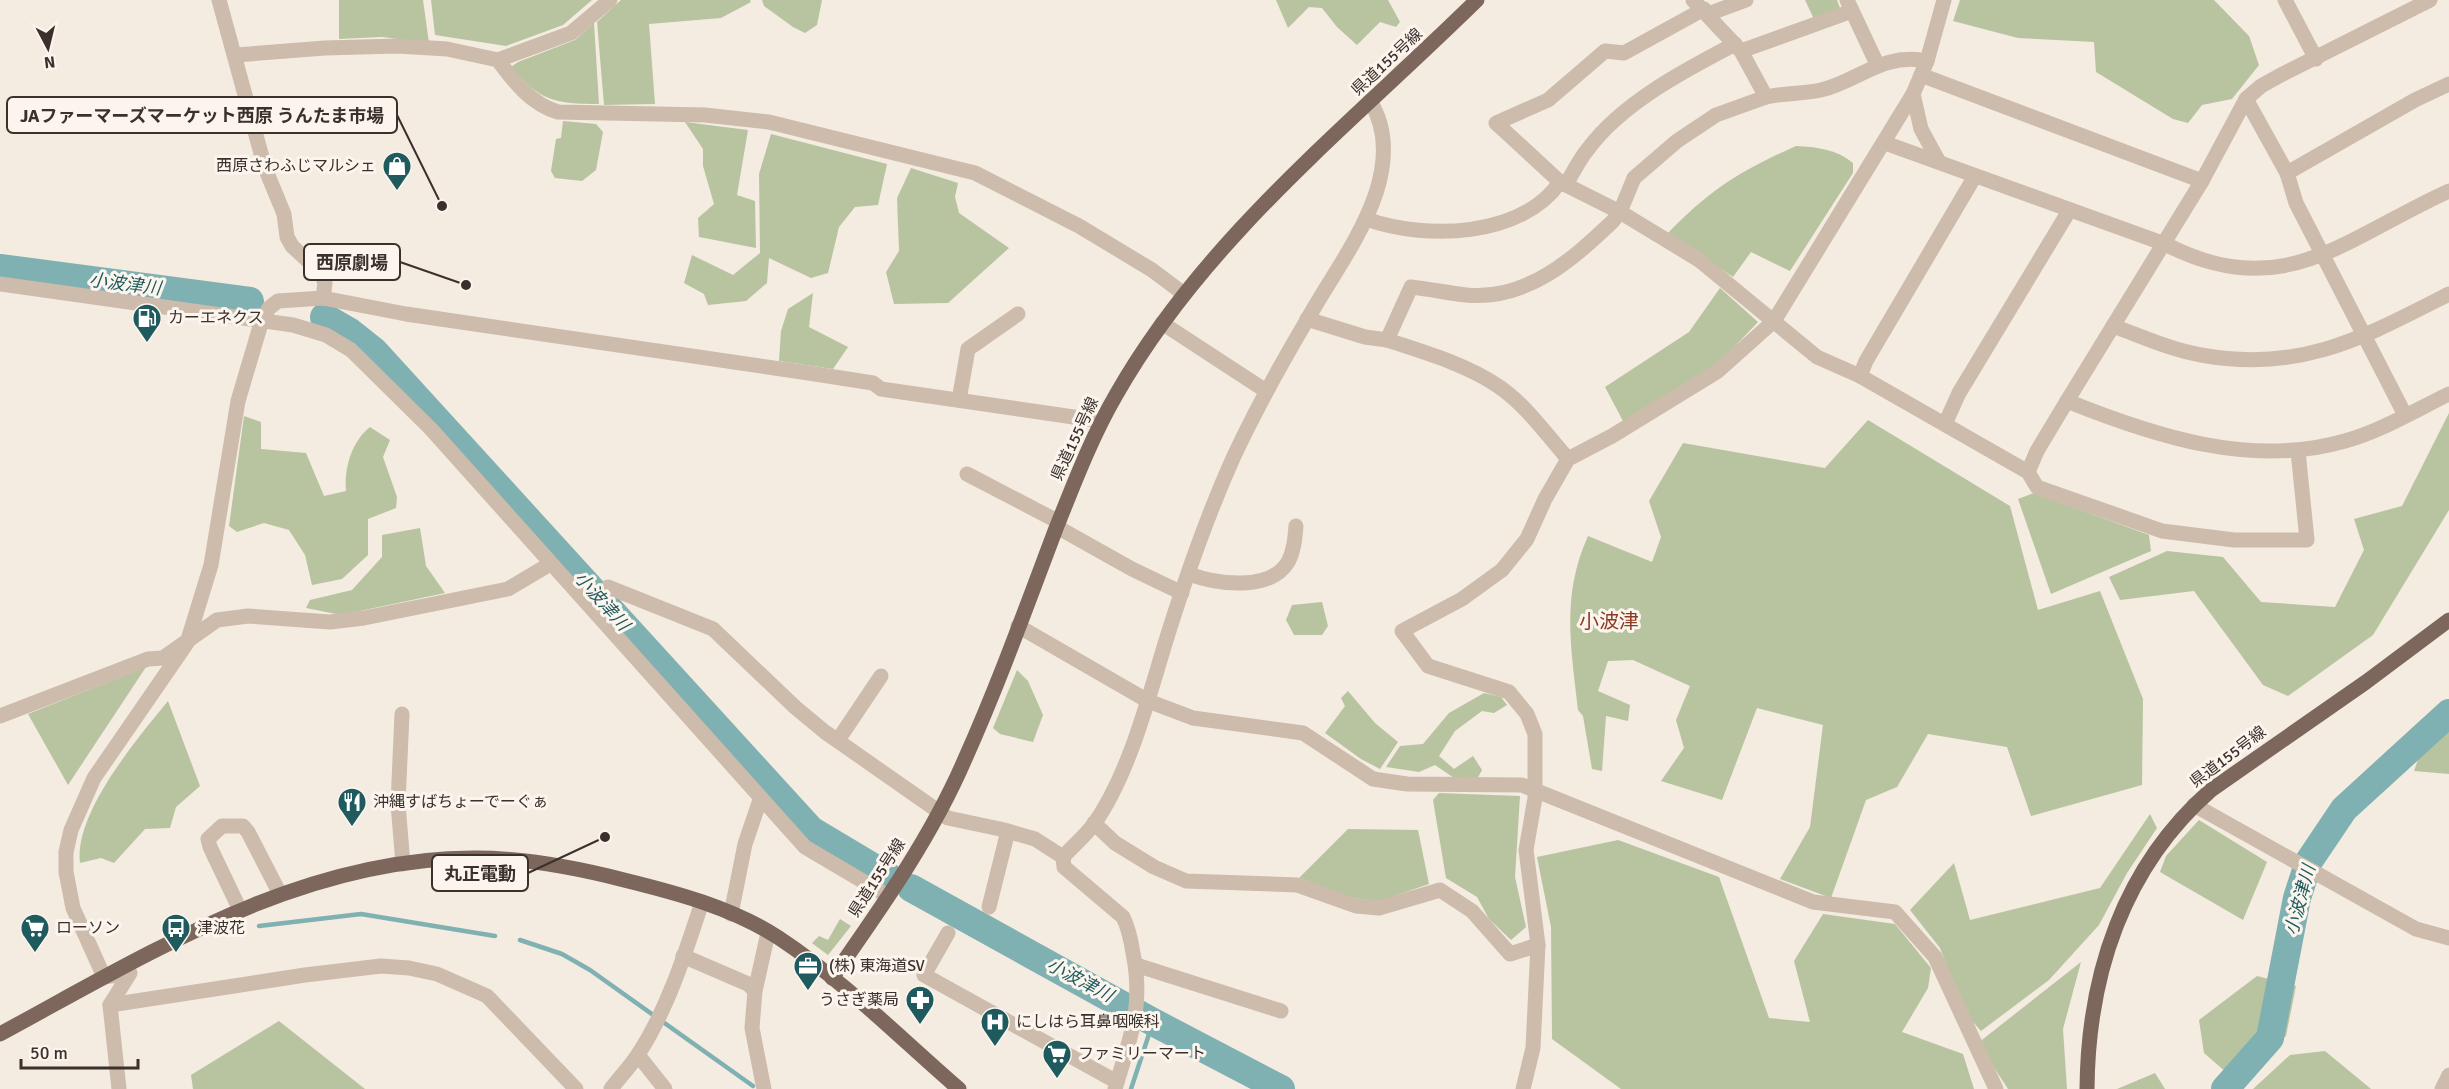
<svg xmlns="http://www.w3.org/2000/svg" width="2449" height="1089" font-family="Signika,'Noto Sans JP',sans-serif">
  <rect width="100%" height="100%" fill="#f4ebe1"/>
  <g fill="#b8c4a0">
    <polygon points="339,0 423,0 429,43 382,37 339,39"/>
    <polygon points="431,0 592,0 563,25 506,46 435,35"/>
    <polygon points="621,0 750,0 751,2 721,18 649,24 655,104 604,105 597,22"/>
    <polygon points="762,0 822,0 817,25 805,33 793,27 764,6"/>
    <polygon points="1276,0 1388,0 1400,22 1396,27 1380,22 1357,45 1337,27 1322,8 1309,7 1288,28"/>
    <polygon points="1805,0 1837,0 1841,11 1814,19"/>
    <polygon points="1960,0 2214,0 2249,36 2259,65 2232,99 2202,105 2188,123 2173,119 2096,72 2094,42 2018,38 1953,21"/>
    <path d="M 594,23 L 599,104 C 555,104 540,101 511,67 L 518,62 L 575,40 Z"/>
    <polygon points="563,121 596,124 603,132 596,170 582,181 555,178 551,171 556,139 561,138"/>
    <polygon points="685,122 748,130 737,195 755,201 756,248 699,237 698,218 714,204 703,166 703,149"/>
    <polygon points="771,134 887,164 878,205 855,207 839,227 828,273 811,278 769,258 767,283 746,301 708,305 704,294 684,283 692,255 733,275 760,253 759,174"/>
    <path d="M 1796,146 C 1817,147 1836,149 1853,163 L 1853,173 L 1790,271 L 1751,252 L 1733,277 L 1668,233 C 1711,189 1740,171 1796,146 Z"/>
    <polygon points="911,168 958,183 955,197 959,213 1009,248 948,303 894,304 886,272 899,251 897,198"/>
    <polygon points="1720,288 1758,322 1716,366 1623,421 1605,387 1689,332"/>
    <polygon points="813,293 809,327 848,347 833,369 779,361 781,331 788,309"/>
    <polygon points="2449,413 2449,510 2373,635 2288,696 2263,685 2194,591 2120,600 2109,577 2167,551 2223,557 2261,602 2335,607 2364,550 2354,519 2402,506"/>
    <path d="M 244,416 L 261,422 L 261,449 L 306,453 L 324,496 L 346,491 C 344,468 352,441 370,427 L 390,440 L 383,457 L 397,497 L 396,508 L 368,519 L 368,555 L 342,579 L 312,585 L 305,555 L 289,530 L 264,523 L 237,532 L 229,526 Z"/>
    <path d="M 1868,420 L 2010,506 L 2038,610 L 2100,591 L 2143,699 L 2142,785 L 2031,816 L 2007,747 L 1928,734 L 1897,787 L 1866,800 L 1831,898 L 1780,879 L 1810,827 L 1823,725 L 1757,708 L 1722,800 L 1661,781 L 1684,748 L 1676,720 L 1690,686 L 1633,660 L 1608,661 L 1598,691 L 1630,705 L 1628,721 L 1606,716 L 1602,771 L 1592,769 L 1583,716 L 1578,710 C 1571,647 1561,596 1588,536 L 1652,562 L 1661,537 L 1649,501 L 1683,443 L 1825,468 Z"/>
    <polygon points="2034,493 2149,535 2151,551 2051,594 2018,499"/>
    <polygon points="420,528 426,566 445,593 341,615 306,608 310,600 352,590 382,557 382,535"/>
    <polygon points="1322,602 1328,626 1322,635 1294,635 1286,620 1292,605"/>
    <polygon points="146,667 68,785 28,714"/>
    <polygon points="1017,670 1028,681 1043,715 1033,742 1000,734 993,728"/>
    <polygon points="1348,691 1375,723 1398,742 1380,769 1361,759 1325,733 1345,706 1341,698"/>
    <polygon points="1484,693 1501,697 1507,705 1494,713 1482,711 1455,731 1439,756 1454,769 1473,756 1482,770 1477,779 1454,778 1435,765 1419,772 1386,767 1400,746 1423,744 1449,713"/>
    <path d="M 168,701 L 200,786 L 176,807 L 170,828 L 145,829 L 114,863 L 101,858 L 80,863 C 74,813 137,739 168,701 Z"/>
    <polygon points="2449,731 2449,774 2414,771 2419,757"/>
    <polygon points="1439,793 1520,796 1515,877 1526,927 1511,940 1489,919 1477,897 1446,878 1433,800"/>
    <polygon points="2150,814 2157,828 2127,873 2099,925 2049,980 1981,1031 1965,1013 1940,948 1910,910 1954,863 1970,920 2100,888"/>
    <polygon points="2199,820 2267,862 2243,920 2160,872 2166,856"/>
    <polygon points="1348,829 1418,830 1429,884 1380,901 1352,898 1299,878"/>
    <polygon points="1618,840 1719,877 1769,1018 1810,1022 1794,961 1823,914 1895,924 1931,968 1928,988 1902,1032 1963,1054 1974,1089 1621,1089 1552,1039 1551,927 1537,857"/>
    <polygon points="840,919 851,926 828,955 812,943 819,936 828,940"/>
    <polygon points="2081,962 2063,1029 2067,1089 2008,1089 1978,1043"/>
    <polygon points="2257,976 2296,986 2286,1036 2227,1073 2204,1053 2199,1020"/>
    <polygon points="279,1021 365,1089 193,1089 191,1075"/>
    <polygon points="2325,1051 2371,1089 2253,1089 2290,1055"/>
    <polygon points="2155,1073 2165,1089 2117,1089"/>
  </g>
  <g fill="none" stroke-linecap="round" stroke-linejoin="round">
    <g stroke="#7fb0b2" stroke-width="4.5">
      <polyline points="259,926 361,914 495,936"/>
      <polyline points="520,940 562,954 590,970 753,1086"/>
      <polyline points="1131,1089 1153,1022"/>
    </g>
    <g stroke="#7fb0b2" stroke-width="28">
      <polyline points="0,268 250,301"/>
      <polyline points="324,317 350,332 374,351 811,830 888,876"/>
      <polyline points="911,888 1153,1022 1281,1089"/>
      <polyline points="2225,1089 2270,1038 2297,898 2309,861 2344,809 2449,713"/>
    </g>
    <g stroke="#cdbbac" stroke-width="15">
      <polyline points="219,0 265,168 284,214 287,237 292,246 321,273 325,283 323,298"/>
      <path d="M 1693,0 L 1741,51 L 1766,97 C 1784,93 1803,94 1821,90 C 1859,81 1882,52 1927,61"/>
      <polyline points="1847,0 1877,64"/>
      <polyline points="2285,0 2316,59"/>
      <polyline points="1704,9 1624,53 1605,51 1548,100 1496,123 1560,182 1620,212 1699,260 1817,357 1860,376 2028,472 2037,487 2162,531 2234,540 2307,540 2298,451"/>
      <polyline points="1708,14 1746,0"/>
      <polyline points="1741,51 1852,11"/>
      <polyline points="236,55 325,48 398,46 447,49 498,60 571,33 610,0"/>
      <path d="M 498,60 C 514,82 531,104 558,112 L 705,115 L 769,122 L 975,173 L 1079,226 L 1152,270 L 1184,294"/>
      <polyline points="1921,75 2202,181"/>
      <polyline points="1913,94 1921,129 1939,162"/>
      <polyline points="2246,99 2287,173 2296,203 2405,415"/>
      <path d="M 1885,143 L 2165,244 C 2283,305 2345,238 2449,191"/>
      <polyline points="2287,173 2415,100 2449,84"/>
      <path d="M 1566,184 C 1573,173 1579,160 1588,149 C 1622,103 1685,70 1735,44"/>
      <path d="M 1366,219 C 1425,240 1521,238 1560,182"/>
      <polyline points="0,284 293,325 326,335 351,350 431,429 805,847 888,896"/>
      <path d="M 1307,319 L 1365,337 L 1387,340 L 1411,287 C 1429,289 1448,293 1466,295 C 1527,301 1573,259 1613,221 L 1620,212 L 1634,178 L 1677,141 L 1716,115 L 1766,97"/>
      <polyline points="1162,323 1266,391"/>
      <path d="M 2113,326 C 2141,336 2171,350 2201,355 C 2301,373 2362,338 2449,294"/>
      <path d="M 1387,340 C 1423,352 1466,364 1498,386 C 1525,404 1547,435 1568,459"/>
      <polyline points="1860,376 1866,361 1975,176"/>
      <polyline points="959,400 968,349 1018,314"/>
      <path d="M 2067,401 C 2154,436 2251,468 2345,441 C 2381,431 2416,410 2449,394"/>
      <polyline points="1945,424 1959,393 2069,211"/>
      <polyline points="2028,472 2037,451 2067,401 2202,181 2246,99 2261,86 2279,76 2430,0"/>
      <polyline points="967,474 1059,522"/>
      <polyline points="1057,527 1132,569 1182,593"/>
      <path d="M 1189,574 C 1216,584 1270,592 1288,562 C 1294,551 1295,538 1296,526"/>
      <path d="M 608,587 L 713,629 L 796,708 L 825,732 L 948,818 L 1000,829 L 1035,839 L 1063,857 C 1073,846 1085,836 1094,824 C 1128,776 1147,703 1164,647 C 1184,582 1206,518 1234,456 C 1256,409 1281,364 1307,320 C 1331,277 1360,240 1376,193 C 1386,162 1388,130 1370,101"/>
      <polyline points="1018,626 1148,701 1193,718 1303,733 1373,779 1407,784 1522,785 1813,902 1895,912 1935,957 1996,1089"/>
      <polyline points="402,714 398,804 403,864"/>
      <polyline points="0,716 148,659 163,658 217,620 248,616 330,622 364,618 508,589 550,564"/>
      <polyline points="838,740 881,676"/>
      <polyline points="2194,805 2416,929 2449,938"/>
      <polyline points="1094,823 1115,843 1154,867 1186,881 1297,885 1356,906 1379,908 1440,890 1472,911 1510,954 1538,945"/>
      <path d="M 1063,857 L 1064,867 L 1123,917 C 1129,929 1131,940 1133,953 C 1144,1007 1130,1038 1115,1089"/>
      <polyline points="989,907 1008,831"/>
      <polyline points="240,910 210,847 208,839 222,826 243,826 248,832 280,894"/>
      <polyline points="731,914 745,844 760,800"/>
      <polyline points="948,933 924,975 1117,1082"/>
      <polyline points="683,956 748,984 755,991"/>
      <polyline points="1136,965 1281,1011"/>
      <polyline points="110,1005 305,975 381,966 409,968 437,974 487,996 576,1089"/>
      <polyline points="638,1055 665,1089"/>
      <polyline points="119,1089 110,1005 130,973 104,977 73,908 66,872 66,852 71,830 94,778 187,643 211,565 238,401 262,320 269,308 278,301 323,298 406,314 815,374 873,383 881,389 1101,421"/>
      <path d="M 611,1089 C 619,1078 629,1068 637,1056 C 667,1011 685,954 702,902"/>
      <polyline points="764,1089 752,1028 755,991 768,933"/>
      <polyline points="1523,1089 1533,1048 1538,945 1526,850 1535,798 1535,734 1527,714 1509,692 1428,666 1402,631 1462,599 1502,570 1527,539 1545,499 1568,459 1612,436 1718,371 1774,321 1913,94 1927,61 1944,0"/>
      <polyline points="2442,1089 2449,1075"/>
    </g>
    <g stroke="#7d675c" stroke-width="15">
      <path d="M 832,978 C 881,908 931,838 965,759 C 998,685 1026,608 1055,531 C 1073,486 1091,438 1116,395 C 1205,238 1350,125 1477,0"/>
      <path d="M 0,1034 C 148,954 302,857 476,858 C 525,858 577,868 624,880 C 677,893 733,908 779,938 C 844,981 900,1038 959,1089"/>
      <path d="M 2087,1089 C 2088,975 2123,867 2211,790 L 2366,682 L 2449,620"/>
    </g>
  </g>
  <defs>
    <g id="shop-pin" transform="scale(1.5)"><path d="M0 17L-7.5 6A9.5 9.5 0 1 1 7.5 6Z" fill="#1f5a5e" stroke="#fbf5ee"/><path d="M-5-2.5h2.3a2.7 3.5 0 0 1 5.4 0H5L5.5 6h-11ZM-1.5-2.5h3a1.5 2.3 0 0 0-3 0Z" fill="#fff"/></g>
    <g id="fuel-pin" transform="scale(1.5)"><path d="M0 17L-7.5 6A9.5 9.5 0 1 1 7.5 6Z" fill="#1f5a5e" stroke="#fbf5ee"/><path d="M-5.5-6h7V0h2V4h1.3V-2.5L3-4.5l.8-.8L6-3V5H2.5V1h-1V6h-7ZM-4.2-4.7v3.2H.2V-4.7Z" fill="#fff"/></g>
    <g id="restaurant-pin" transform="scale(1.5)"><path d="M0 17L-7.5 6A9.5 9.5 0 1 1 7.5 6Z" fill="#1f5a5e" stroke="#fbf5ee"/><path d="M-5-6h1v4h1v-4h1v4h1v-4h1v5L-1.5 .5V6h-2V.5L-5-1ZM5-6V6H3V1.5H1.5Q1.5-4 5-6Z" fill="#fff"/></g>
    <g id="supermarket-pin" transform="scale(1.5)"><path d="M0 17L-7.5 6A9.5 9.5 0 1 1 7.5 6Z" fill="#1f5a5e" stroke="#fbf5ee"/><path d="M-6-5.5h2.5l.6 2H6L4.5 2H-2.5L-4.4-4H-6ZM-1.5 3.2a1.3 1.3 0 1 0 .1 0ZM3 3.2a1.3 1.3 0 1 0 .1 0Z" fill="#fff"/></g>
    <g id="bus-pin" transform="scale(1.5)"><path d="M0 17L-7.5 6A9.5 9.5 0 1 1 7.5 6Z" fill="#1f5a5e" stroke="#fbf5ee"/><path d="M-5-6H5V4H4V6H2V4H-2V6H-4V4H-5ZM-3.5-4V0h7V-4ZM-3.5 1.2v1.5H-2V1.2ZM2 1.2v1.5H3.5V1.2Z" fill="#fff"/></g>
    <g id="office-pin" transform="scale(1.5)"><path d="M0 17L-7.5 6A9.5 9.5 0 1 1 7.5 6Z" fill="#1f5a5e" stroke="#fbf5ee"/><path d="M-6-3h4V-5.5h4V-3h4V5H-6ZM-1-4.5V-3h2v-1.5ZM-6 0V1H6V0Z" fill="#fff"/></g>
    <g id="pharmacy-pin" transform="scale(1.5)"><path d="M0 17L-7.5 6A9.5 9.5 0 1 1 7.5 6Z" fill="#1f5a5e" stroke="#fbf5ee"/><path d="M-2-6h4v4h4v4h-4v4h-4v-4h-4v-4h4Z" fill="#fff"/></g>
    <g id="hospital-pin" transform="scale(1.5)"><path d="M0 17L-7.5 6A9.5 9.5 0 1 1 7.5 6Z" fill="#1f5a5e" stroke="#fbf5ee"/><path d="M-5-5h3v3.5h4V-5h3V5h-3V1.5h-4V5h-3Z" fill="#fff"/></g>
  </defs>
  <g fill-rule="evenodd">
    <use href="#shop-pin" x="397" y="166"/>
    <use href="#fuel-pin" x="147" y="318"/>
    <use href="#restaurant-pin" x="352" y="802"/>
    <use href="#supermarket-pin" x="35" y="928"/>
    <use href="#bus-pin" x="176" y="928"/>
    <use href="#office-pin" x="808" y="966"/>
    <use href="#pharmacy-pin" x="920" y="1000"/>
    <use href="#hospital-pin" x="995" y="1022"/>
    <use href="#supermarket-pin" x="1057" y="1054"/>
  </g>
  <g text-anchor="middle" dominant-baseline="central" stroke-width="6" stroke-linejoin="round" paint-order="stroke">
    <g font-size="16" fill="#3b302b" stroke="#fbf5ee">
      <text transform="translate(1387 62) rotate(-43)">県道155号線</text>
      <text transform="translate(1075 439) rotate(-65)">県道155号線</text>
      <text transform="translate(2228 757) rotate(-37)">県道155号線</text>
      <text transform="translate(877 878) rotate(-57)">県道155号線</text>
    </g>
    <g font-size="16" fill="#3b302b" stroke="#fbf5ee" text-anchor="start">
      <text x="376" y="166" text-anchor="end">西原さわふじマルシェ</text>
      <text x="168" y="318">カーエネクス</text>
      <text x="373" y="802">沖縄すばちょーでーぐぁ</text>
      <text x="56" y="928">ローソン</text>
      <text x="197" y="928">津波花</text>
      <text x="829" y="966">(株) 東海道SV</text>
      <text x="899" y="1000" text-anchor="end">うさぎ薬局</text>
      <text x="1016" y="1022">にしはら耳鼻咽喉科</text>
      <text x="1078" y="1054">ファミリーマート</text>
    </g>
    <g font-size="18" font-style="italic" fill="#1f5a5e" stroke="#fbf5ee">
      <text transform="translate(125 284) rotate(7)">小波津川</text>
      <text transform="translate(602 601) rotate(48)">小波津川</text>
      <text transform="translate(2300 900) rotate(-75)">小波津川</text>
      <text transform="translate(1080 980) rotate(28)">小波津川</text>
    </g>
    <g font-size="20" fill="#8c3b22" stroke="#fbf5ee">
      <text x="1609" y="621">小波津</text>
    </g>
  </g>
  <path fill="none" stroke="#3b302b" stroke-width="2" d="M442 206L397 115M466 285L400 262M605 837L528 873"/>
  <g fill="#3b302b" stroke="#fbf5ee" stroke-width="2">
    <circle cx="442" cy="206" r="6"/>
    <circle cx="466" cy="285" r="6"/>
    <circle cx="605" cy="837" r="6"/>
  </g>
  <g fill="#fbf5ee" stroke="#3b302b" stroke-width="2">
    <rect x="7" y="97" width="390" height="36" rx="6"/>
    <rect x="304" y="244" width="96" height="36" rx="6"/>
    <rect x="432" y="855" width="96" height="36" rx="6"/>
  </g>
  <g font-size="18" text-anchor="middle" font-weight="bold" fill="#3b302b">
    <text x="202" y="122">JAファーマーズマーケット西原 うんたま市場</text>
    <text x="352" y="269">西原劇場</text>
    <text x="480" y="880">丸正電動</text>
  </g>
  <g transform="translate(48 48) rotate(173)" stroke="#fbf5ee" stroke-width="4.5" paint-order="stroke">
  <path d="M0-4.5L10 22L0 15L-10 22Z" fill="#3b302b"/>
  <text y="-9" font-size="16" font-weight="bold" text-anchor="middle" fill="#3b302b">N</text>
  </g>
  <path d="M21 1059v9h117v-9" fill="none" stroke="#3b302b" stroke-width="3"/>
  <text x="30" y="1059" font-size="18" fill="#3b302b" stroke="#fbf5ee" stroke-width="4.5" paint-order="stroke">50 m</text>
</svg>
